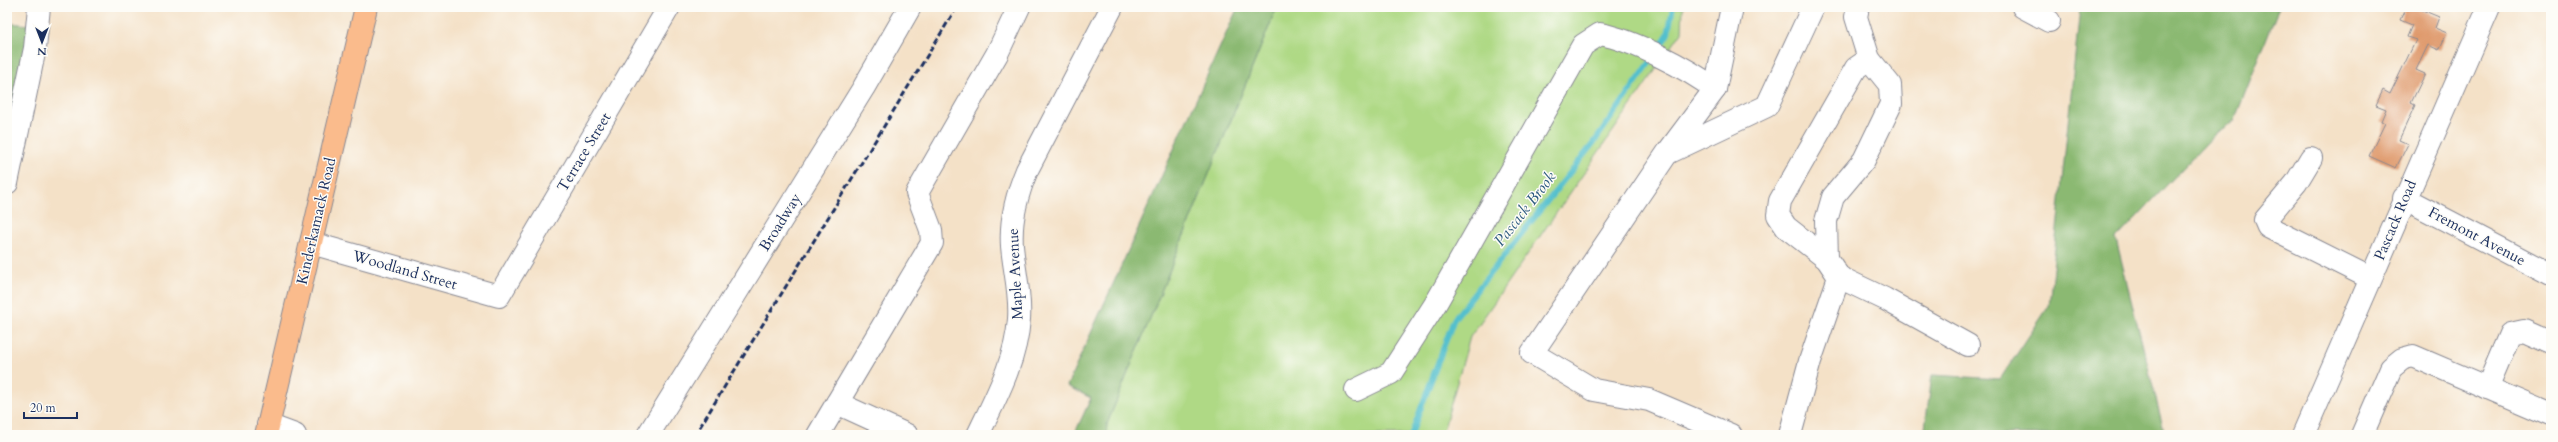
<svg xmlns="http://www.w3.org/2000/svg" width="2558" height="442" font-family="Cardo,serif">
  <rect width="100%" height="100%" fill="#fdfcf7"/>
  <filter id="ink" filterUnits="userSpaceOnUse"><feTurbulence type="fractalNoise" baseFrequency=".025" numOctaves="2"/><feDisplacementMap in="SourceGraphic" scale="8" xChannelSelector="R" yChannelSelector="G"/><feConvolveMatrix kernelMatrix="1 2 1 2 8 2 1 2 1" color-interpolation-filters="sRGB"/></filter>
  <filter id="wash" filterUnits="userSpaceOnUse"><feTurbulence type="fractalNoise" baseFrequency=".012" numOctaves="4" result="noise"/><feDisplacementMap in="SourceGraphic" scale="16" xChannelSelector="R" yChannelSelector="G"/><feGaussianBlur stdDeviation="0.9" result="paint"/><feColorMatrix in="noise" values="0 0 0 0 0 0 0 0 0 0 0 0 0 0 0 0 0 1.4 0 .05"/><feComposite in="paint" operator="in"/></filter>
  <g filter="url(#wash)">
    <rect width="100%" height="100%" fill="#f4e1c7"/>
    <polygon fill="#afd985" stroke="#658472" points="1277,7 1683,7 1682,32 1470,337 1442,435 1106,435 1107,424"/>
    <g fill="#8bb972" stroke="#537468">
      <polygon points="1238,7 1277,7 1107,424 1106,435 1074,435 1091,398 1067,386"/>
      <polygon points="2078,7 2279,7 2234,121 2216,133 2116,239 2165,435 1924,435 1932,375 2000,379 2049,306 2080,8"/>
      <polygon points="7,23 31,25 13,121 7,121"/>
    </g>
    <g fill="none" stroke-linecap="round" stroke-linejoin="round">
      <g stroke="#53bfcd" stroke-width="5.5">
        <polyline points="1657,51 1668,34 1673,7"/>
        <polyline points="1411,435 1454,319 1595,141 1653,58"/>
      </g>
    </g>
    <g id="blocks">
      <polygon fill="#de9566" points="2406,7 2415,7 2439,17 2435,28 2447,33 2439,50 2428,45 2416,70 2425,74 2411,103 2415,105 2399,140 2408,144 2396,168 2369,156 2385,123 2381,121 2386,109 2376,105 2383,90 2390,94 2416,40 2407,37 2412,25 2400,20"/>
    </g>
  </g>
  <g filter="url(#ink)">
    <use href="#blocks" fill-opacity="0" stroke="#888892" stroke-width="1"/>
    <g fill="none" stroke-linecap="round" stroke-linejoin="round">
      <g stroke="#888892" stroke-width="24">
        <g id="minor">
          <polyline points="2023,7 2049,21"/>
          <polyline points="1670,152 1767,106 1813,7"/>
          <polyline points="2311,158 2296,183 2265,220 2268,227 2370,278"/>
          <polyline points="7,183 35,48 39,7"/>
          <polyline points="2404,198 2551,275"/>
          <polyline points="311,243 499,296 669,7"/>
          <polyline points="1827,259 1826,221 1833,197 1864,160 1891,104 1890,85 1869,59 1856,17 1858,7"/>
          <polyline points="1839,277 1885,299 1968,345"/>
          <polyline points="2487,388 2510,334 2524,331 2551,343"/>
          <path d="M 1356,390 L 1391,373 L 1436,303 L 1583,45 L 1600,34 C 1633,40 1687,68 1715,89"/>
          <polyline points="837,403 907,435"/>
          <polyline points="268,425 295,435"/>
          <polyline points="648,435 864,87 910,7"/>
          <polyline points="818,435 932,243 931,230 917,193 997,54 1019,7"/>
          <path d="M 978,435 C 996,397 1016,361 1019,319 C 1021,294 1014,270 1012,246 C 1010,219 1017,194 1027,170 L 1112,7"/>
          <polyline points="1731,435 1649,400 1594,390 1532,353 1668,152 1715,89 1732,7"/>
          <polyline points="1790,435 1810,361 1839,277 1827,259 1786,227 1778,215 1780,201 1856,68 1869,59"/>
          <polyline points="2303,435 2489,7"/>
          <polyline points="2362,435 2391,368 2402,359 2413,356 2551,415"/>
        </g>
      </g>
      <g stroke="#888892" stroke-width="24">
        <polyline id="major" points="266,435 366,7"/>
      </g>
      <use href="#minor" stroke="#fff" stroke-width="22"/>
      <use href="#major" stroke="#fabb8c" stroke-width="22"/>
      <polyline stroke="#1b2f5e" stroke-width="3" stroke-dasharray="6 3" stroke-linecap="butt" points="695,435 957,7"/>
    </g>
  </g>
  <g text-anchor="middle" dominant-baseline="central" stroke-width="3" stroke-linejoin="round" paint-order="stroke">
    <g font-size="15" fill="#1b2f5e" stroke="#fdfcf7">
      <text transform="translate(584 152) rotate(-59)">Terrace Street</text>
      <text transform="translate(2395 220) rotate(-67)">Pascack Road</text>
      <text transform="translate(316 221) rotate(-77)">Kinderkamack Road</text>
      <text transform="translate(780 222) rotate(-58)">Broadway</text>
      <text transform="translate(2477 236) rotate(28)">Fremont Avenue</text>
      <text transform="translate(405 270) rotate(16)">Woodland Street</text>
      <text transform="translate(1015 274) rotate(-93)">Maple Avenue</text>
    </g>
    <g font-size="16" font-style="italic" fill="#2c5a7f" stroke="#fdfcf7">
      <text transform="translate(1525 209) rotate(-52)">Pascack Brook</text>
    </g>
  </g>
  <rect width="2558" height="442" fill="none" stroke="#fdfcf7" stroke-width="24"/>
  <g transform="translate(42 42) rotate(180)" stroke="#fdfcf7" stroke-width="3" paint-order="stroke">
  <path d="M0-3L7 15L0 10L-7 15Z" fill="#1b2f5e"/>
  <text y="-6" font-size="11" font-weight="bold" text-anchor="middle" fill="#1b2f5e">N</text>
  </g>
  <path d="M24 412v6h53v-6" fill="none" stroke="#1b2f5e" stroke-width="2"/>
  <text x="30" y="412" font-size="12" fill="#1b2f5e" stroke="#fdfcf7" stroke-width="3" paint-order="stroke">20 m</text>
</svg>
